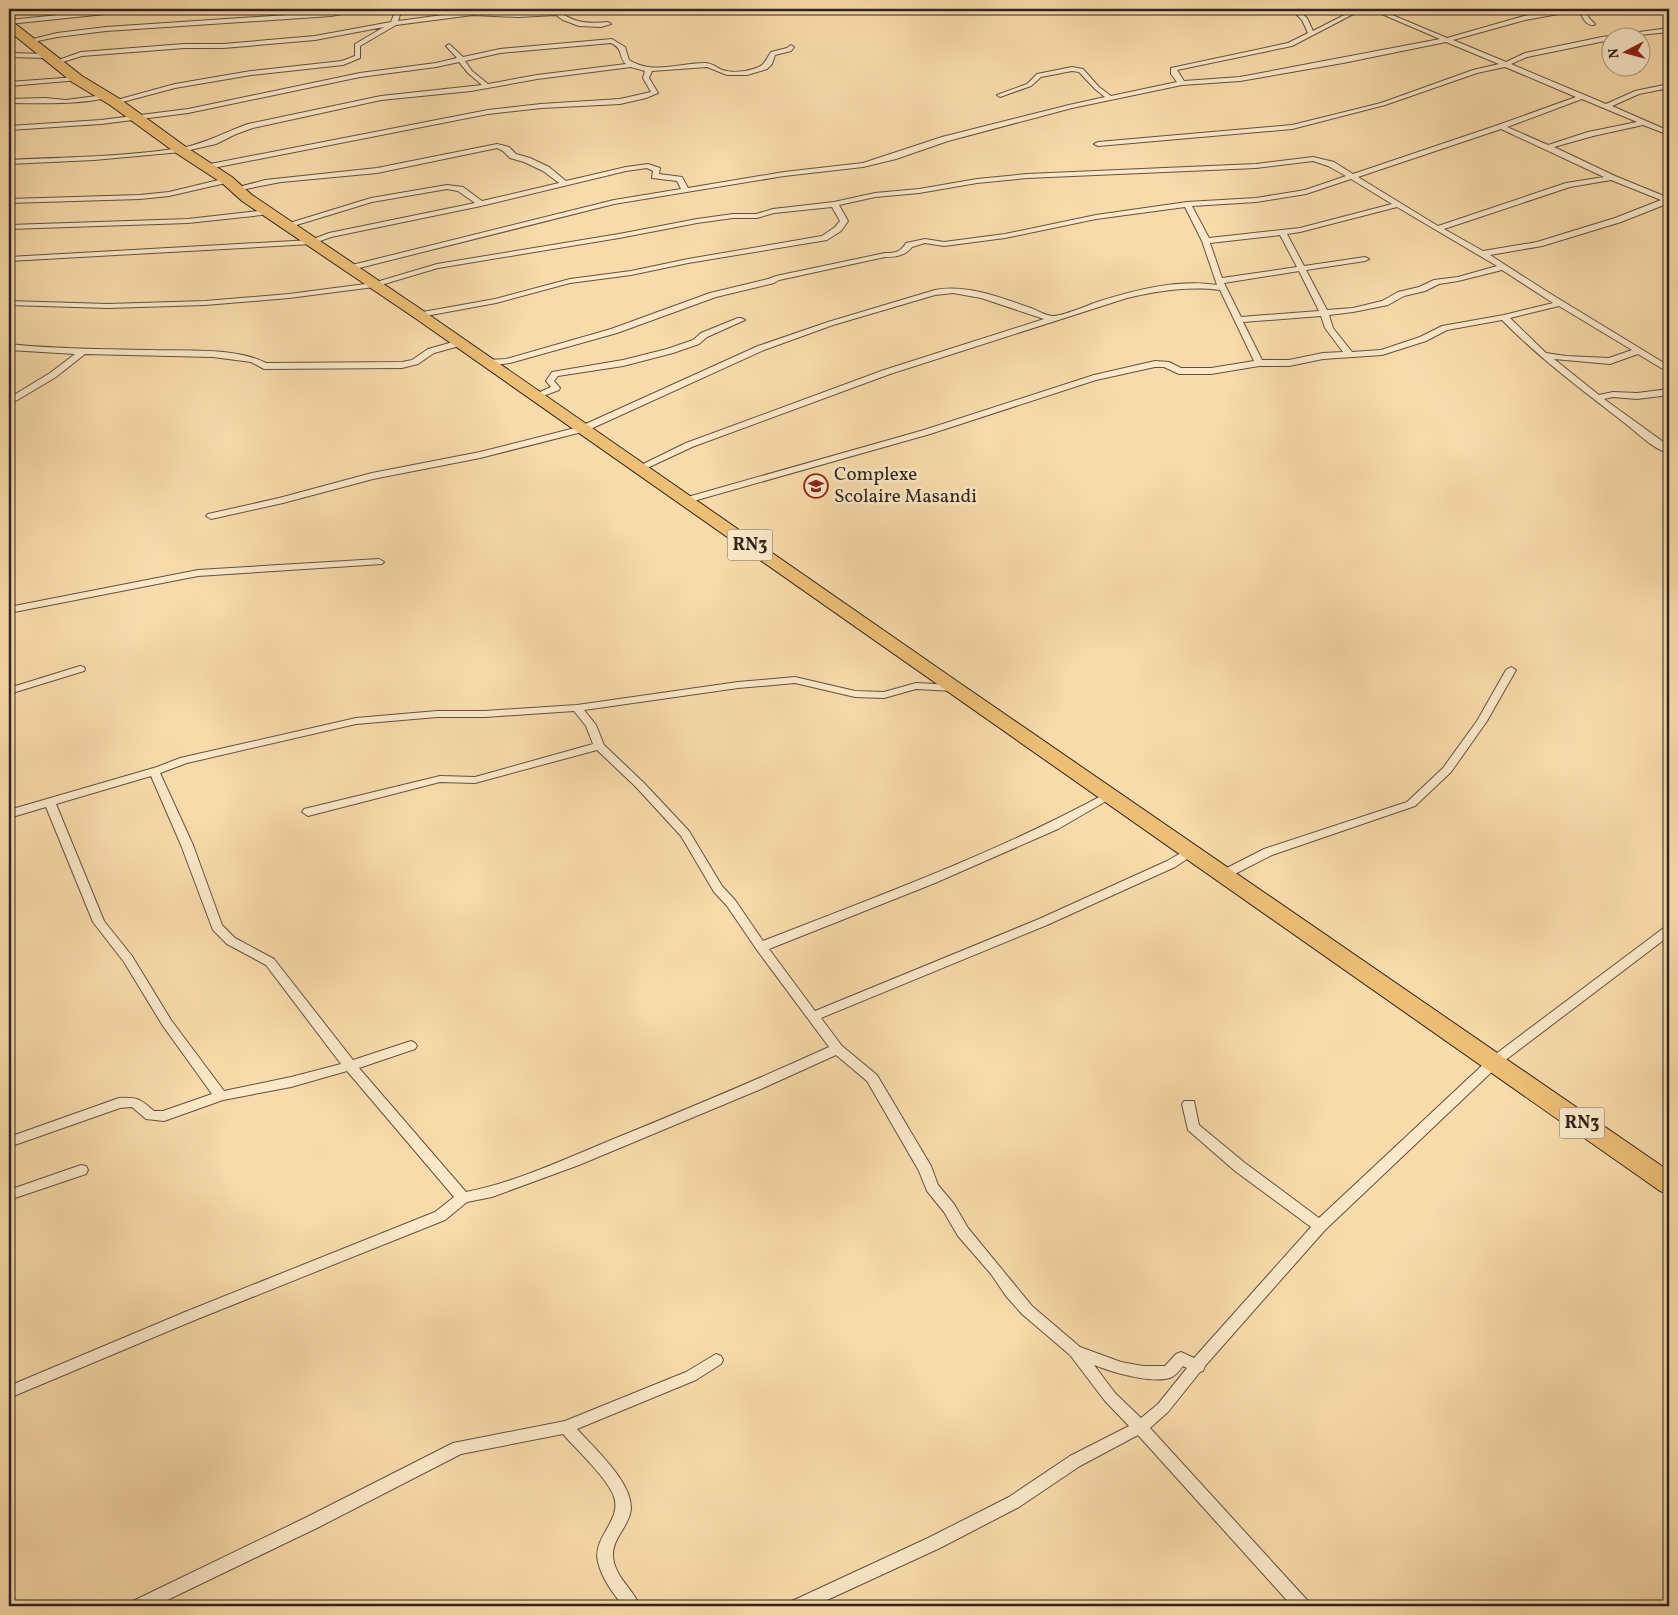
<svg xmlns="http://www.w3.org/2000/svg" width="1678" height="1615" font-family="Vollkorn,serif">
  <rect width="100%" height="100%" fill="#f8dbab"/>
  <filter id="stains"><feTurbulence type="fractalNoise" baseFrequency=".004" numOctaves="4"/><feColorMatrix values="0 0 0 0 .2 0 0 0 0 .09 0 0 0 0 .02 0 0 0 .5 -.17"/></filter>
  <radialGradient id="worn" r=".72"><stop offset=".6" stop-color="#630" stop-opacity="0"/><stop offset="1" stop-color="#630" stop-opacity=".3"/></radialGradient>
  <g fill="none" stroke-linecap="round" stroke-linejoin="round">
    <g stroke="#635140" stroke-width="2">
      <g id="street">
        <polygon points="118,9 137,9 134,11 9,24 9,20"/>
        <polygon points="353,9 367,9 331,16 106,31 57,37 28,43 25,41 57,33 106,27 331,12"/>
        <path d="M 396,9 L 402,9 L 398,21 L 473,11 L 518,13 L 553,11 L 551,9 L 557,9 C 571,23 589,24 608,22 L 611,24 L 601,27 L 579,26 L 563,20 L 556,15 L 518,17 L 473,15 L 396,25 L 360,46 L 360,58 L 343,65 L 251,75 L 175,88 L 115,104 L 113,103 L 113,101 L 175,84 L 251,71 L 342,61 L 355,56 L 355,44 L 384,27 L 315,40 L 223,48 L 184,48 L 82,56 L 56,64 L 53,62 L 81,52 L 184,44 L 223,44 L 315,36 L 391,22 Z"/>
        <path d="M 1291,9 L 1297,9 L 1307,18 L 1313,31 L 1356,9 L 1363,9 L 1292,46 L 1177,70 L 1184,81 L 1240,77 L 1440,39 L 1370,9 L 1378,9 L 1447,38 L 1524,16 L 1566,9 L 1578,9 L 1575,11 L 1525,20 L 1453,40 L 1506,62 L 1525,53 L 1602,37 L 1669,28 L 1669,32 L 1610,38 L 1610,40 L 1527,57 L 1511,64 L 1606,104 L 1635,91 L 1669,84 L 1669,88 L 1639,94 L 1612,106 L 1669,131 L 1669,135 L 1643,125 L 1593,136 L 1554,147 L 1615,176 L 1669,198 L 1669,203 L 1621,222 L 1542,246 L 1490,255 L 1546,291 L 1669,366 L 1669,372 L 1666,371 L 1638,354 L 1610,364 L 1554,359 L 1599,395 L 1613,392 L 1637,393 L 1669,389 L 1669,395 L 1637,399 L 1613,397 L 1604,399 L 1669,446 L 1669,453 C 1652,449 1636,431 1622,421 C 1581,389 1539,358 1502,320 L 1447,330 L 1426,341 L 1382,355 L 1323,359 L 1289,366 L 1259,366 L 1211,374 L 1179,374 L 1164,367 L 1155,367 L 1096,380 L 930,434 L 690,502 L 684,502 L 682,500 L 684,498 L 924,430 L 1094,375 L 1155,361 L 1169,362 L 1181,368 L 1211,368 L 1254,361 L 1220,290 C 1188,286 1158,291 1127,298 L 890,374 L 692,447 L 643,470 L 640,471 L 635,468 L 686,443 L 884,370 L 1044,319 L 981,298 L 953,293 L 935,295 L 833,325 L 764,350 L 586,431 L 480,458 L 373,479 L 283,503 L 211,519 L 206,516 L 208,514 L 279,498 L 372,473 L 480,452 L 579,427 L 758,346 L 828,322 L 935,290 C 965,284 1000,297 1028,307 C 1035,309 1046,316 1053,316 C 1063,316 1086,306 1097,302 C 1135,290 1177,279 1217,285 L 1202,241 L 1185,207 L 1096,219 L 1005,238 L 944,246 L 925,243 L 912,247 C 905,256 896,257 885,257 L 779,280 L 774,283 L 716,297 L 617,333 L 510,363 L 487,366 L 483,363 L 487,360 L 506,359 L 611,329 L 710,293 L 768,279 L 776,276 L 885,253 C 895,253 901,252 906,243 L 925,239 L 944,242 L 1005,234 L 1096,215 L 1187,202 L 1256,198 L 1305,190 L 1346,176 L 1328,166 L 1313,161 L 1256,168 L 1027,178 L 977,183 L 919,193 L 875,197 L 839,205 L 848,221 L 841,231 L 827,240 L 688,263 L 631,275 L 570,283 L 496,303 L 420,317 L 417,317 L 417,313 L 495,299 L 570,279 L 631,271 L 688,259 L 822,236 L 835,227 L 840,221 L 832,207 L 774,213 L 757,218 L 733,218 L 697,223 L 619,238 L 438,268 L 374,287 L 289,298 L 205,305 L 108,308 L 9,305 L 9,301 L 108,304 L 205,301 L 289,294 L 373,283 L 437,264 L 619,234 L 697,219 L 733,214 L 756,214 L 773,209 L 834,202 L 875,193 L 919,189 L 977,179 L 1027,174 L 1256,164 L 1313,157 L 1334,162 L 1353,174 L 1498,125 L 1576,97 L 1505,67 L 1477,73 L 1385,105 L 1292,129 L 1098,146 L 1094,144 L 1098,142 L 1292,125 L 1381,103 L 1473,70 L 1499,64 L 1446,42 L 1343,63 L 1240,81 L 1182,85 L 1072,108 L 948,141 L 896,159 L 863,167 L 784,176 L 614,204 L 351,270 L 348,270 L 348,266 L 614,200 L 681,189 L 677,181 L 652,178 L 653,171 L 647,168 L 626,171 L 481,206 L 331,237 L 312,244 L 9,261 L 9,257 L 311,240 L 329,233 L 475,203 L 458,191 L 447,189 L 372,202 L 290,227 L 283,225 L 371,198 L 447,185 L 463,187 L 482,201 L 559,183 L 543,171 L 524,162 L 510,158 L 503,151 L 497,148 L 377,173 L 281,182 L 235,191 L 231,189 L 265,180 L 377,168 L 497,144 L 509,147 L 516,154 L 530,158 L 549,167 L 566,181 L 626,167 L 648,164 L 660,168 L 659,174 L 682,177 L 688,188 L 784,172 L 863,163 L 942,137 L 1069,105 L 1105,97 L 1095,89 L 1079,72 L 1072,71 L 1041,77 L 1031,86 L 1000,97 L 997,95 L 1027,84 L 1037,74 L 1072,67 L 1083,69 L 1099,87 L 1111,96 L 1177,82 L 1171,74 L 1171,68 L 1288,43 L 1308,33 L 1302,20 ZM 1582,99 L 1637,122 L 1588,132 L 1548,145 L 1507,127 ZM 1501,129 L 1604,177 L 1566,183 L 1438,226 L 1358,177 ZM 1351,179 L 1392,204 L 1300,228 L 1209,238 L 1192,206 L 1256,202 L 1306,194 ZM 1611,180 L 1661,200 L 1615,218 L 1537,242 L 1483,251 L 1444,229 L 1570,187 ZM 1397,207 L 1497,266 L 1458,277 L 1434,280 L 1419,287 L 1398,292 L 1382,301 L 1353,308 L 1327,310 L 1306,270 L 1365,261 L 1369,259 L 1365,257 L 1304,266 L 1287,234 L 1300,232 ZM 1280,235 L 1297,267 L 1222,278 L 1210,243 ZM 1502,270 L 1553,303 L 1504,315 L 1442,326 L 1420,337 L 1381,350 L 1352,352 L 1333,328 L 1329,315 L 1353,312 L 1388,305 L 1404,296 L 1425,291 L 1439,284 L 1458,281 ZM 1299,271 L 1319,311 L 1241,317 L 1224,283 ZM 1559,306 L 1632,350 L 1609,358 L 1566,356 L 1546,353 L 1510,318 ZM 1321,316 L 1325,328 L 1343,352 L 1323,353 L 1289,360 L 1262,360 L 1243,322 Z"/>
        <path d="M 1579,9 L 1585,9 L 1589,18 L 1595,24 L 1594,25 C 1585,26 1582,16 1579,9 Z"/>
        <path d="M 612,39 L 625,47 L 629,60 C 653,75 679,63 705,63 C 712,63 716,67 722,70 C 732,73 744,72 753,69 C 765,66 765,61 771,52 L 787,48 L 791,45 L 794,47 L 791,51 L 775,55 L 772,64 L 767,69 L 747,75 L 727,75 L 707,67 L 652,71 L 649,78 L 658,93 L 646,98 L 620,104 L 541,108 L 488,114 L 208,169 L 204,167 L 205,165 L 488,110 L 541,104 L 620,99 L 651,92 L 643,78 L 645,71 L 631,67 L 537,79 L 471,91 L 381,100 L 253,128 L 236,134 L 216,144 L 181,152 L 94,160 L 9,164 L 9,160 C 66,157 124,157 180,148 C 205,144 225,132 248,124 L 381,96 L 482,85 L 468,73 L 459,62 L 436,67 L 360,77 L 188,113 L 101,124 L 9,130 L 9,126 L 101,120 L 188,109 L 360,73 L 436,63 L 457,58 L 446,46 L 449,44 L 463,57 L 500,49 ZM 611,43 C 624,49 618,57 626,64 L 537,75 L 488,84 L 472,71 L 465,61 L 500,53 Z"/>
        <polygon points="9,53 47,54 50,56 47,58 9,57"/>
        <polygon points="77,77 79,78 79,80 9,86 9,82"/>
        <path d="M 104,95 L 106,96 L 106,98 C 74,105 42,103 9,103 L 9,99 L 45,98 L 66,100 Z"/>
        <polygon points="227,178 230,178 230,182 169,196 140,199 9,203 9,199 140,195 169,192"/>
        <polygon points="268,210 271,210 271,214 188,223 9,229 9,225 188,219"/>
        <polygon points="738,318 741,318 745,320 707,337 699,344 673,353 623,366 558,376 554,381 560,388 559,390 535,399 531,396 551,387 546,381 552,372 623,360 667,349 693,340 701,333"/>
        <path d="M 460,340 L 464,343 L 463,345 L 434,353 L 418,364 L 402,368 L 264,369 L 251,362 L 213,357 L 85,354 L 56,377 L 9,405 L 9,398 L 50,373 L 75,354 L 9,350 L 9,344 C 55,349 101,349 148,350 C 182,351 236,347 266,363 L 402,362 L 412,360 L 428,349 Z"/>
        <polygon points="379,559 384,562 382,564 198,576 9,613 9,607 198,570"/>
        <polygon points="80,666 84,667 85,669 84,671 9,694 9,688"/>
        <polygon points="1511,667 1516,670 1487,721 1451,772 1415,806 1272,855 1227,878 1219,878 1217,875 1219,872 1264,849 1407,802 1443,768 1477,721 1506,670"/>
        <path d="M 795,677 L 855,691 L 884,692 L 916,683 L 954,685 L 959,688 L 954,691 L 916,689 L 884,698 L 855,697 L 795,683 L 738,688 L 584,710 L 596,725 L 604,745 L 644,783 L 689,831 L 722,886 L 735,900 L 763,941 C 879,896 996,853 1105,794 L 1109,793 L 1115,796 L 1058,829 L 935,883 L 769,949 L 815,1011 L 1039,919 L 1167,861 L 1186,850 L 1194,850 L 1196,853 L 1175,867 L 1047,925 L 821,1018 L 842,1046 L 877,1075 L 931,1166 L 938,1185 L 954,1204 L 968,1228 L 1032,1306 L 1080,1347 L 1121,1362 L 1143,1366 L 1165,1366 L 1176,1354 L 1181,1352 L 1194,1358 L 1311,1227 L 1235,1171 L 1188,1130 L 1182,1104 L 1184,1101 L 1194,1101 L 1199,1125 L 1245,1163 L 1319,1218 L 1489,1059 L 1665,927 L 1669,926 L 1669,936 L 1499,1065 L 1325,1230 L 1205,1366 L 1203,1371 L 1200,1372 L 1168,1412 L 1150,1428 L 1308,1601 L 1310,1606 L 1292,1606 L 1138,1435 L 1080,1466 L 1019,1507 L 940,1548 L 814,1606 L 790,1606 L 792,1601 L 928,1538 L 1009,1497 L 1070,1456 L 1129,1426 L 1105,1401 L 1070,1355 L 1022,1314 L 1006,1296 L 991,1274 L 958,1236 L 944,1212 L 927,1191 L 919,1171 L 867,1081 L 836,1055 L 761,1089 L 579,1165 L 492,1197 L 467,1202 L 445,1220 L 195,1320 L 9,1398 L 9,1386 L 185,1312 L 435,1212 L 454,1197 L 347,1071 L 291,1087 L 223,1100 L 164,1121 L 146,1119 L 132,1107 L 120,1108 L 9,1147 L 9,1137 L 119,1098 C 138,1097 140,1099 154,1111 L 163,1111 L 212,1094 L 163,1026 L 124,962 L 93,922 L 46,807 L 9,818 L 9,810 L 157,767 L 180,758 L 356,718 L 437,711 L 485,711 L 577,705 L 738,682 ZM 574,711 L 586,726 L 593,744 L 475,777 L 440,776 L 304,809 L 302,812 L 308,816 L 440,782 L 475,783 L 597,750 L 636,787 L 681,836 L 714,892 L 727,906 L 757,950 L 829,1047 C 759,1079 687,1109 616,1138 C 567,1158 517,1182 466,1192 L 359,1068 L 415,1049 L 417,1046 L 415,1043 L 411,1041 L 353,1060 L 274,959 L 235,938 L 222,925 L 193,845 L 160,773 L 187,763 L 356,724 L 437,717 L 485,717 ZM 151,776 L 181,845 L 213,930 L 227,944 L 266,965 L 341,1064 L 291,1077 L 224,1091 L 171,1020 L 132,956 L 104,921 L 56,804 ZM 1094,1365 C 1112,1372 1153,1385 1172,1377 C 1176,1375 1180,1370 1183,1366 L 1187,1368 L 1158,1404 L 1141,1418 L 1115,1393 Z"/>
        <polygon points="81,1165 86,1166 88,1170 86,1174 9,1200 9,1190"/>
        <path d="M 716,1354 L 721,1356 L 723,1360 L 721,1364 L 696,1380 L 577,1429 C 594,1448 638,1487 630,1514 C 626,1529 612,1540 613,1556 C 614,1576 633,1589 640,1606 L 623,1606 C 613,1593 602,1579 598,1562 C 592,1537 622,1521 614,1497 C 609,1480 576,1449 563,1434 L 461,1454 L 319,1527 L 155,1606 L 131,1606 L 133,1601 L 307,1517 L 453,1443 L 565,1421 L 686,1372 Z"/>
      </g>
    </g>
    <g stroke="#31231d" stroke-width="2">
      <polygon id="highway" points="9,21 13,22 82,76 120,99 186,147 232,177 252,195 425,312 961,684 1669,1171 1669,1194 1660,1191 415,318 242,201 222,183 176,153 110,105 72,82 9,31"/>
    </g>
    <use href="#street" fill="#fae8c8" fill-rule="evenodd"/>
    <use href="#highway" fill="#ecbe76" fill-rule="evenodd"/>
  </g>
  <defs>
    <g id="school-ring" transform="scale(1.25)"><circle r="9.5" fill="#fae8c8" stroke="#8f2418" stroke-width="1.5"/><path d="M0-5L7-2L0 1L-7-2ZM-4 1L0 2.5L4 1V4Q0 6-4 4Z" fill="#8f2418"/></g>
  </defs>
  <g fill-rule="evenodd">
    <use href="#school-ring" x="816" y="486"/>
  </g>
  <g text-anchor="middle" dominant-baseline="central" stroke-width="5" stroke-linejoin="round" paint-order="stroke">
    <g fill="#fae8c8" stroke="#6d5e50" stroke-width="1">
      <rect x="727.5" y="529.5" width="45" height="31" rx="4"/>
      <rect x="1559.5" y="1107.5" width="45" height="31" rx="4"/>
    </g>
    <g font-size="18" font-weight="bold" fill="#31231d">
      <text x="750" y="545">RN3</text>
      <text x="1582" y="1123">RN3</text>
    </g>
    <g font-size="19" fill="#31231d" stroke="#fae8c8" text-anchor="start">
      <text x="834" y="475">Complexe<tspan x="834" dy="22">Scolaire Masandi</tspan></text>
    </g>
  </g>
  <rect width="1678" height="1615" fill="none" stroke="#f8dbab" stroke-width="30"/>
  <rect x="10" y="10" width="1658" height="1595" fill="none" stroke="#31231d" stroke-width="2.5"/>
  <rect x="15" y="15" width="1648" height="1585" fill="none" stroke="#31231d"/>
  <g transform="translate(1626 52) rotate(264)"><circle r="24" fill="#fae8c8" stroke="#aa9984"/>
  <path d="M0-4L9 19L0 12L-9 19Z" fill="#8f2418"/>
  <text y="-8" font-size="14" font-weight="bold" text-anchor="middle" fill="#31231d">N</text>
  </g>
  <rect width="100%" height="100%" filter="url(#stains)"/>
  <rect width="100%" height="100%" fill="url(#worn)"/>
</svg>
